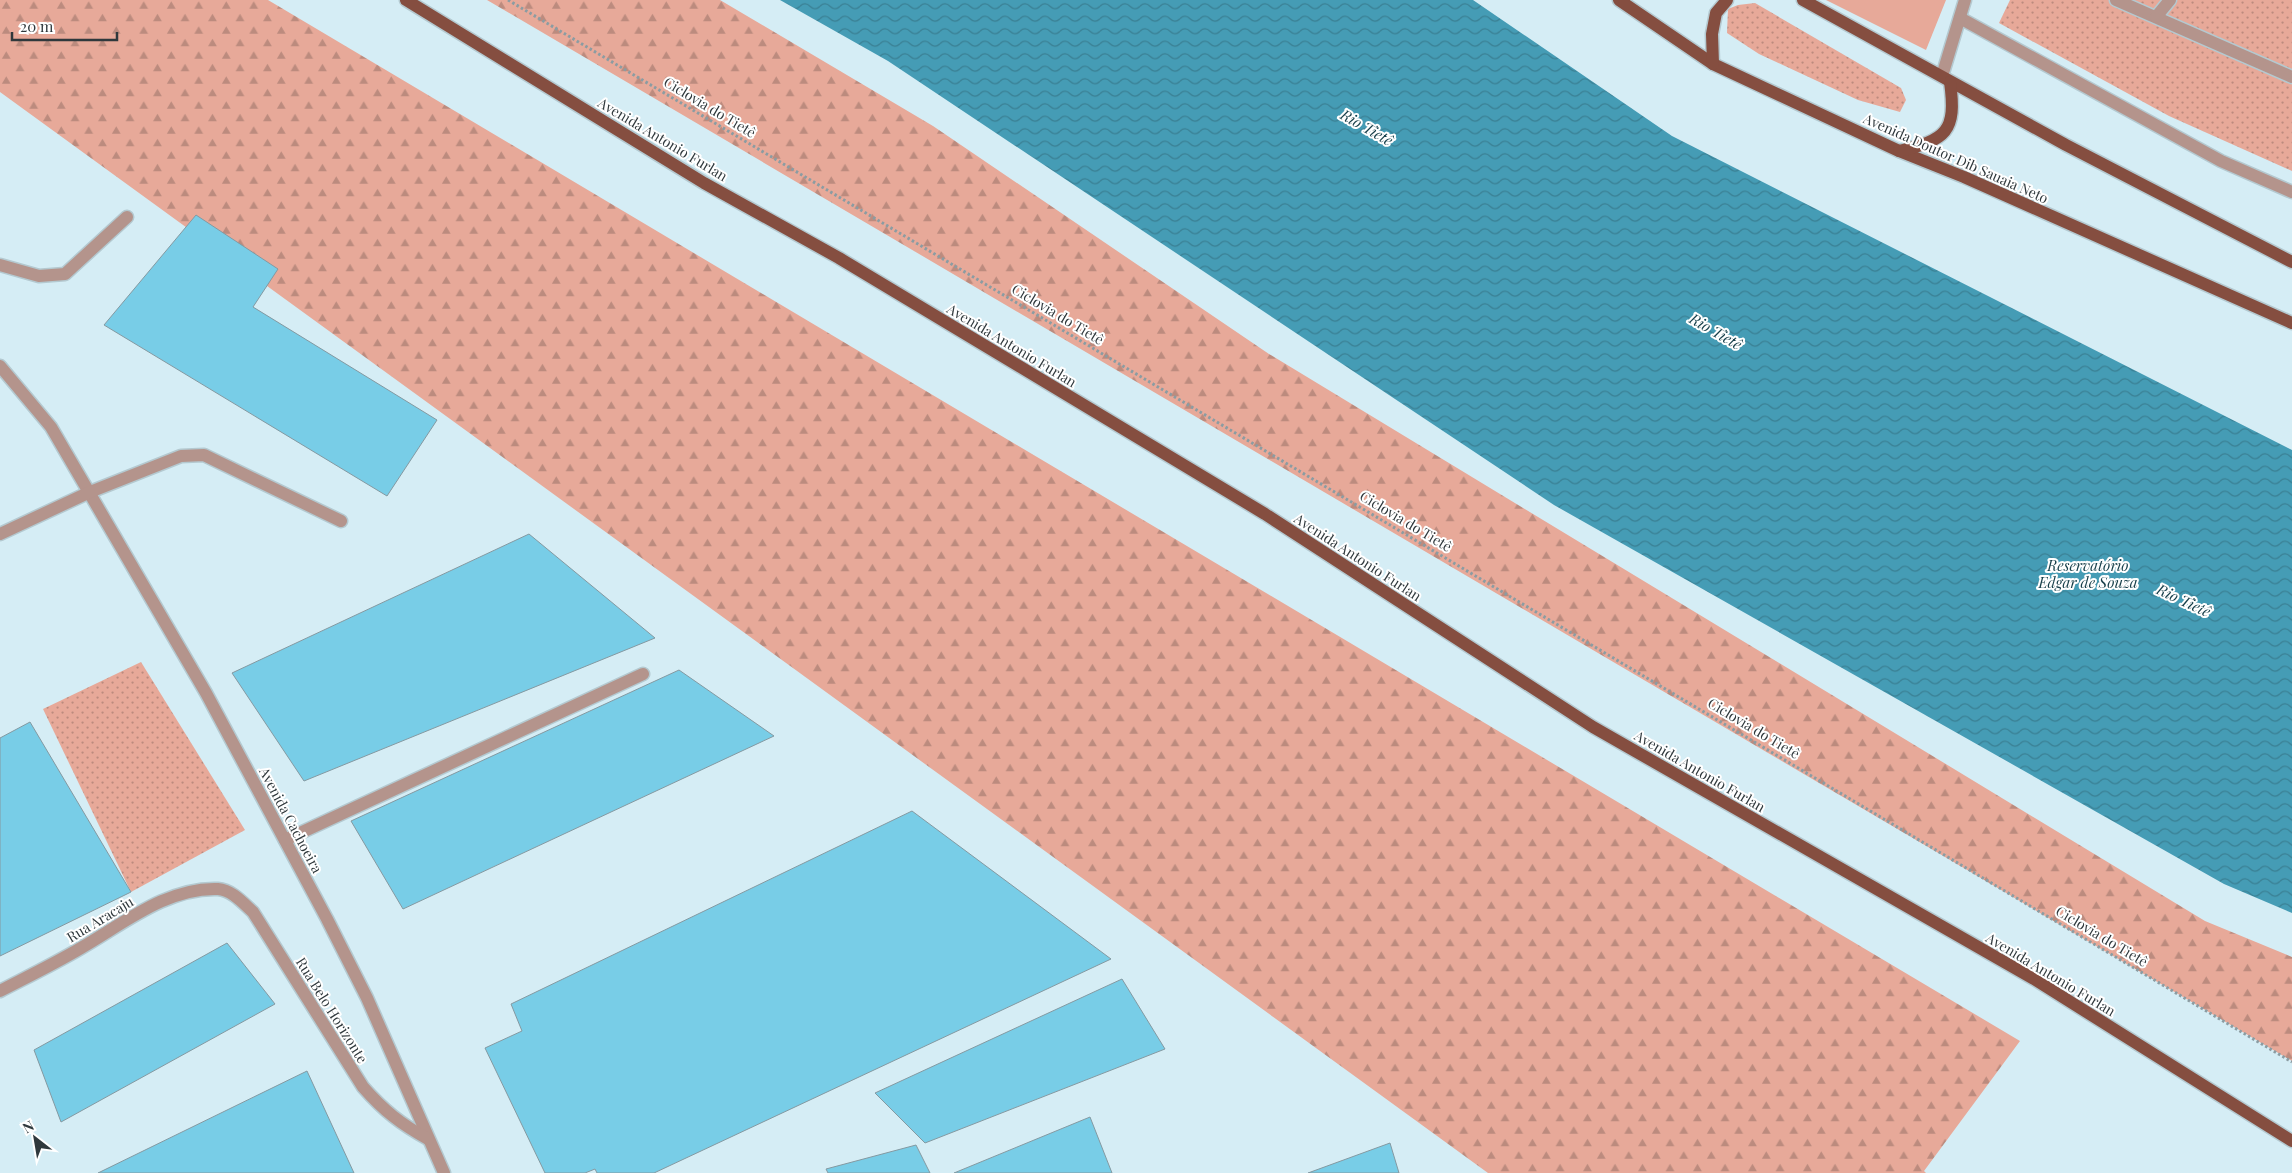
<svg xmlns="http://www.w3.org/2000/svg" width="2292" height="1173" font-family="'Playfair Display',serif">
  <defs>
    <pattern id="grass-dots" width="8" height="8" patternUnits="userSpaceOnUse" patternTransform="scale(1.25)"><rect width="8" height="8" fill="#e7a999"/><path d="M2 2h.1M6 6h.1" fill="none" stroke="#bc8b7e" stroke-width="1.8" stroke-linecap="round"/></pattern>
    <pattern id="forest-firs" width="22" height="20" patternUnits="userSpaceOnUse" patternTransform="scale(1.25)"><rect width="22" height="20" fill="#e7a999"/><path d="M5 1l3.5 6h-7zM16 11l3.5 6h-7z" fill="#bc8b7e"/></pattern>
    <pattern id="water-waves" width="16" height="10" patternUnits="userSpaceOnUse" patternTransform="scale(1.25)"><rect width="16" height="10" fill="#459cb5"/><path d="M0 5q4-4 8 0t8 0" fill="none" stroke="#3a8094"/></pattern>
  </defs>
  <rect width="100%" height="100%" fill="#d5edf5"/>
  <g fill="url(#grass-dots)">
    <polygon points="2010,0 2292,0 2292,171 2169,116 1999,23"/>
    <polygon points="1755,3 1901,88 1906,100 1900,112 1858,100 1759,54 1727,33 1728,9 1738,5"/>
    <polygon points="141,662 245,830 131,892 43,709"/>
  </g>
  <g fill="url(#forest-firs)">
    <polygon points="0,0 268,0 2020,1041 1924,1171 1926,1173 1488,1173 0,92"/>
    <polygon points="487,0 720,0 933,126 1269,354 2205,921 2292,957 2292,1061"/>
  </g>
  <polygon fill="#e7a999" points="1826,0 1946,0 1926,50"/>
  <polygon fill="url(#water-waves)" points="780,0 1473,0 1672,136 2292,450 2292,913 2224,884 1554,505 888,61"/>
  <g fill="#78cde7" stroke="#8499a1">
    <polygon points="196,215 278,269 253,307 437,420 387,496 104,325"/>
    <polygon points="529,534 655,638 304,781 232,673"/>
    <polygon points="679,670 774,736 403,909 351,821"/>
    <polygon points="30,722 131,892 0,956 0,738"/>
    <polygon points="912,811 1111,959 654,1173 597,1173 595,1169 585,1173 545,1173 485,1048 522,1031 511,1004"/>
    <polygon points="227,943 275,1004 61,1122 34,1050"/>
    <polygon points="1122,979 1165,1049 925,1143 875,1093"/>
    <polygon points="307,1071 354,1173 98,1173"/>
    <polygon points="1090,1117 1112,1173 954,1173"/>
    <polygon points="1390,1143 1399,1173 1308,1173"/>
    <polygon points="916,1145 930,1173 828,1173 826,1169"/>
  </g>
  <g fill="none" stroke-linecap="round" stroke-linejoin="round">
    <g stroke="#b4c9d0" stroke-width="15">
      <g id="minor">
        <polyline points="2116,0 2292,77"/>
        <polyline points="2156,17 2170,0"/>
        <polyline points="1960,18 2221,161 2292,192"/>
        <polyline points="1942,76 1965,0"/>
        <polyline points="0,265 39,276 65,274 127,217"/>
        <polyline points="0,366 51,427 206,693 327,919 367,998 444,1173"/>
        <polyline points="0,534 90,492 181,456 204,455 341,521"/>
        <polyline points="285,840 643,674"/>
        <path d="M 0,991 C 27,977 54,964 81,948 C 123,924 167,887 218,889 C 232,890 243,903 253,912 L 363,1087 C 384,1111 401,1124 428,1139"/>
      </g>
    </g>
    <g stroke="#b4c9d0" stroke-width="15">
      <g id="major">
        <polyline points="406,0 704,183 839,258 1265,514 1593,727 2034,979 2292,1141"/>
        <polyline points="1619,0 1713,64 1899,151 1964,177 2292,323"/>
        <polyline points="1803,0 2066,145 2292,262"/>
        <polyline points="1713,64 1712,34 1716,13 1727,0"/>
        <path d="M 1899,151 C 1946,140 1957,132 1950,82"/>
      </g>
    </g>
    <polyline stroke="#8b9ca2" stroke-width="3" stroke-dasharray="2.5 2.5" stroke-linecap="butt" points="508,0 2292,1062"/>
    <use href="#minor" stroke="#b4948c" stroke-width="12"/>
    <use href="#major" stroke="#854e40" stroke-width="12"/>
  </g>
  <g text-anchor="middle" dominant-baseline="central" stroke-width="4" stroke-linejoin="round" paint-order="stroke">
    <g font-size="14" fill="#2f383c" stroke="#fff">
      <text transform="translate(710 107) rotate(31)">Ciclovia do Tietê</text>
      <text transform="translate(663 139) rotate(31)">Avenida Antonio Furlan</text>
      <text transform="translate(1956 158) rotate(24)">Avenida Doutor Dib Sauaia Neto</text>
      <text transform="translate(1058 314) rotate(31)">Ciclovia do Tietê</text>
      <text transform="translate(1012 345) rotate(31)">Avenida Antonio Furlan</text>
      <text transform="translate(1406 521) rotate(31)">Ciclovia do Tietê</text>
      <text transform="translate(1358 557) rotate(33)">Avenida Antonio Furlan</text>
      <text transform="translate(1754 728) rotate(31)">Ciclovia do Tietê</text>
      <text transform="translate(1700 771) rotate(30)">Avenida Antonio Furlan</text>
      <text transform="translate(291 820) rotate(62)">Avenida Cachoeira</text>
      <text transform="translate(100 919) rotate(-31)">Rua Aracaju</text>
      <text transform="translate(2102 936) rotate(31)">Ciclovia do Tietê</text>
      <text transform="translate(2051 974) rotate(31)">Avenida Antonio Furlan</text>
      <text transform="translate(332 1010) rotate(58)">Rua Belo Horizonte</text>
    </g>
    <g font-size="15" font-style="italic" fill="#173f4a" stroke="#fff">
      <text transform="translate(1367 127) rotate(30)">Rio Tietê</text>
      <text transform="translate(1716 331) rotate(30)">Rio Tietê</text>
      <text x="2088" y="565">Reservatório<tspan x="2088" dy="17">Edgar de Souza</tspan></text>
      <text transform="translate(2184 600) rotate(25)">Rio Tietê</text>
    </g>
  </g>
  <g transform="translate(35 1138) rotate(329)" stroke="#ffffff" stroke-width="4" paint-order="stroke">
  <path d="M0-4L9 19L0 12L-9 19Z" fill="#2f383c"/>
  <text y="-8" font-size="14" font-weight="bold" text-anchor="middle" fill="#2f383c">N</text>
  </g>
  <path d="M12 32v8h105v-8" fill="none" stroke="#2f383c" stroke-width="2.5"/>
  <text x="20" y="32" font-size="15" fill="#2f383c" stroke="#ffffff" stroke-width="4" paint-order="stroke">20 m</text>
</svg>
